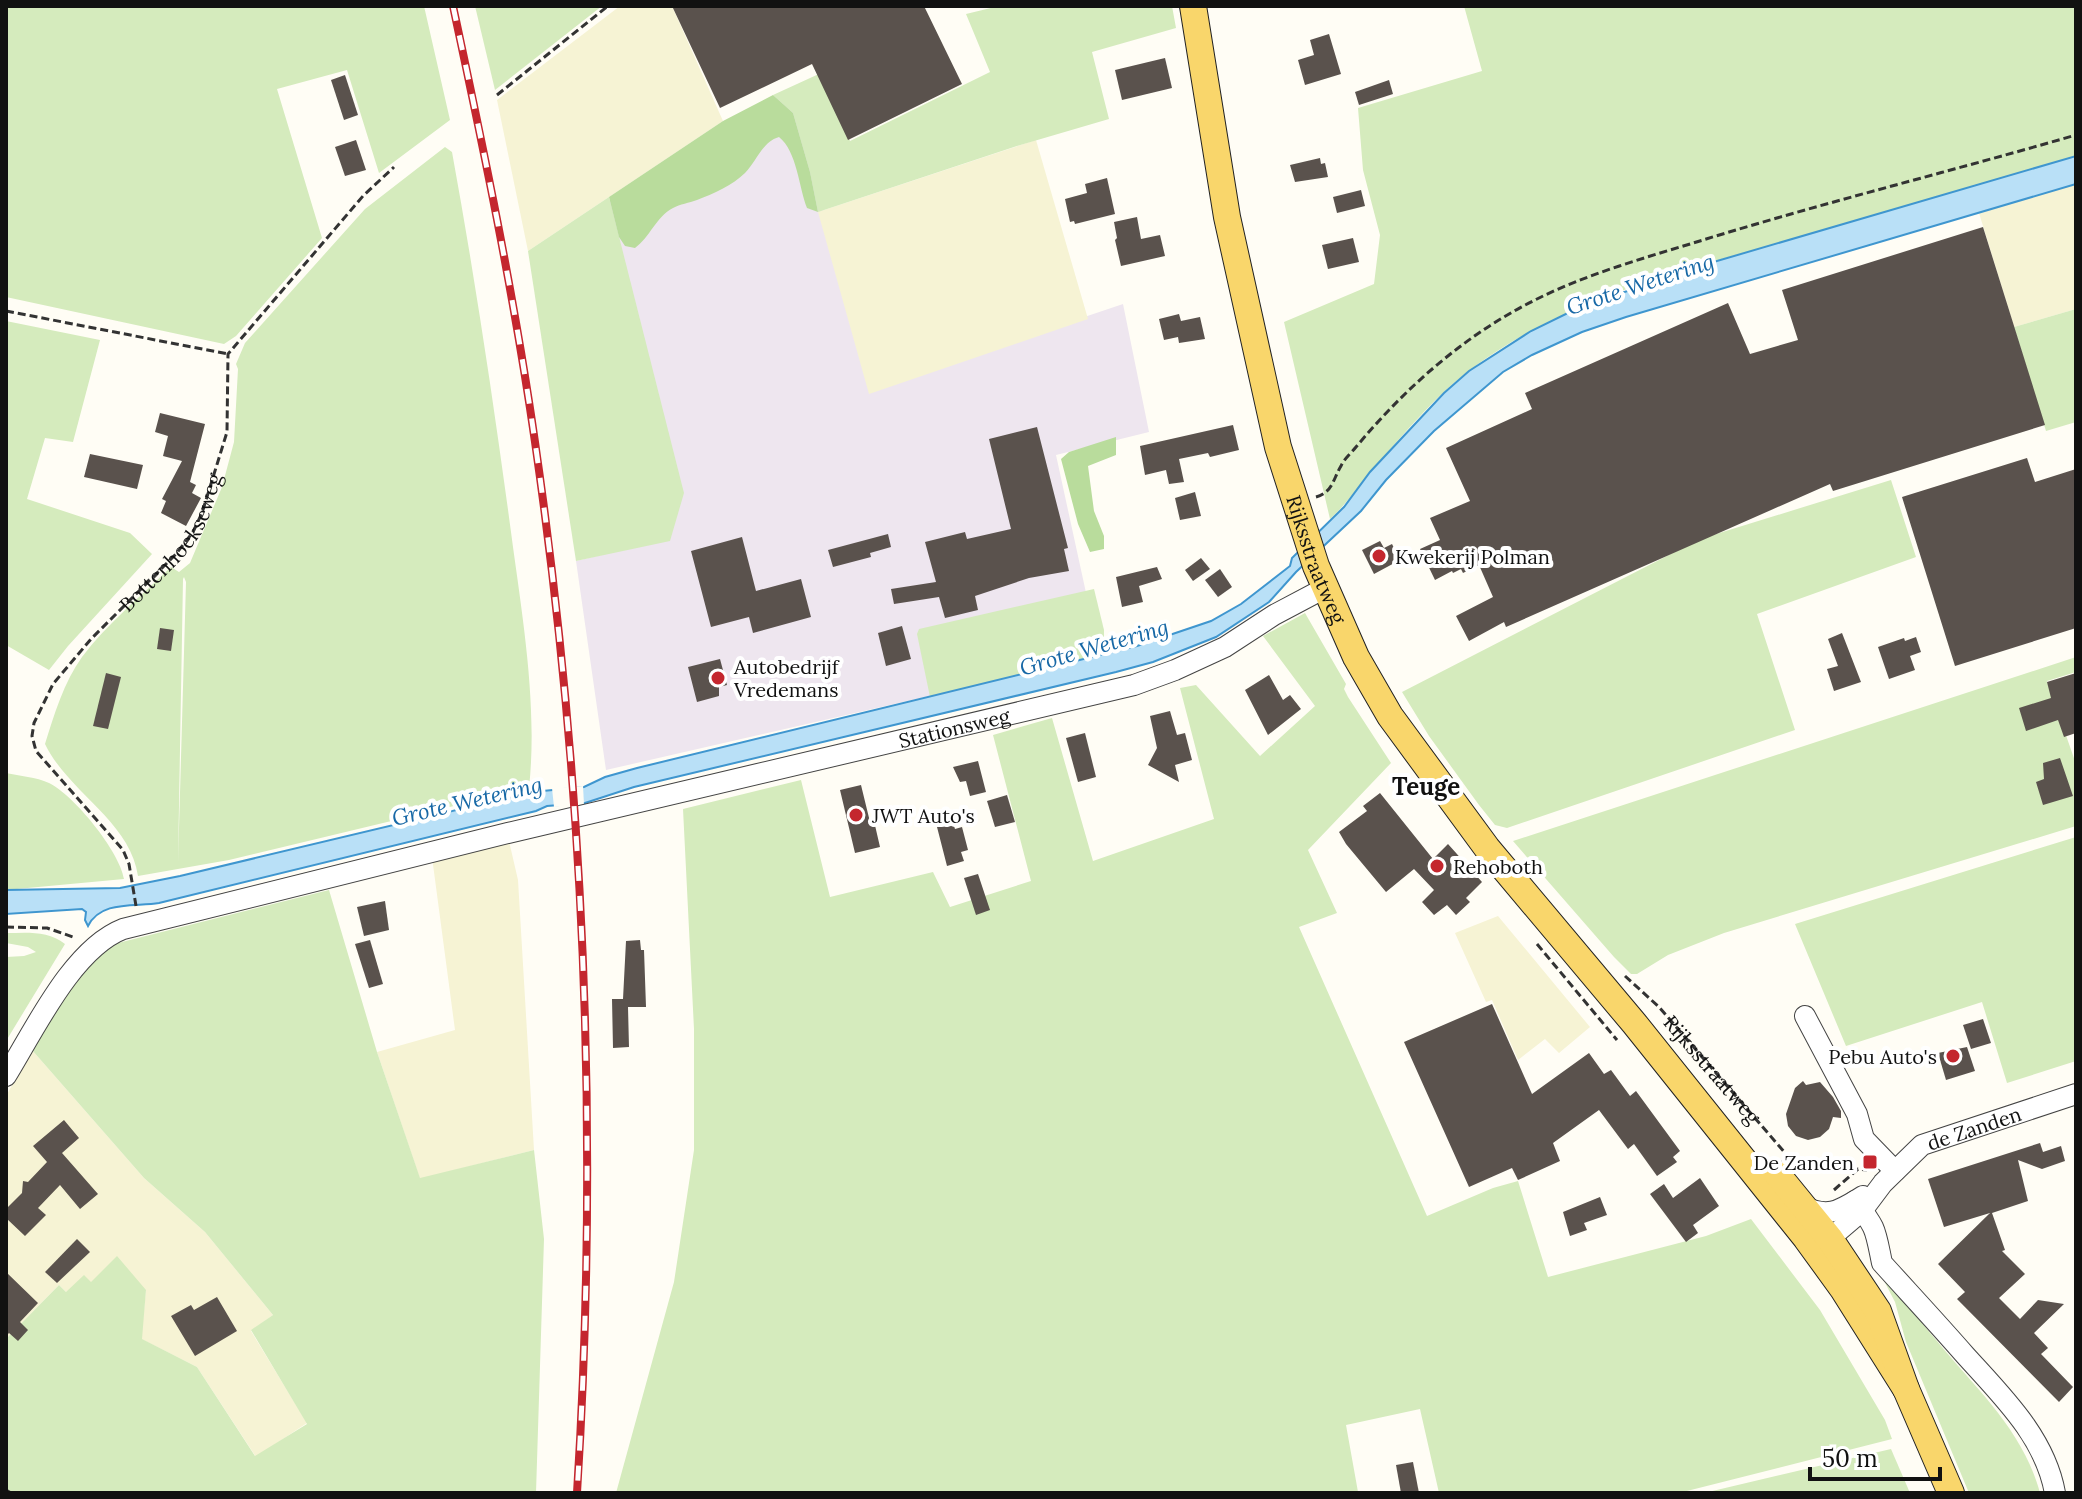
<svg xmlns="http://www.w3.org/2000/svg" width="2082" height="1499" font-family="Lora,serif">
  <rect width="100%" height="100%" fill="#fffdf5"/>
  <polygon fill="#eee6ef" points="790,90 871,389 1123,304 1149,432 1056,455 1100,657 606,770 576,561 669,539 607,203"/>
  <g fill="#f6f3d4">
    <polygon points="620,6 672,6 723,121 528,251 497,100"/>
    <polygon points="1036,140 1088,319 869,394 818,212"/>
    <polygon points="2076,184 2076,309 2014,327 1979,213"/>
    <polygon points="509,841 518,880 534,1150 420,1179 377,1052 455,1030 432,857"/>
    <polygon points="1498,916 1590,1027 1559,1053 1545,1039 1518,1060 1492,1000 1486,1002 1455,933"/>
    <polygon points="32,1050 144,1178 205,1232 273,1315 251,1331 307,1423 256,1457 197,1367 141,1339 146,1290 91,1282 66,1292 59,1285 6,1339 6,1096"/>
  </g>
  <g fill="#d5ebbd" fill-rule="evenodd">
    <polygon points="6,6 424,6 450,120 379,173 347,70 277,89 322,238 236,336 224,344 6,297"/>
    <polygon points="475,6 602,6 495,90"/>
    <polygon points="999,6 1172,6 1176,28 1092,52 1109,119 1017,146 818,212 810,172 793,113 773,95 821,73 850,141 990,72 966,14"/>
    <path d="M 1464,6 L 2076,6 L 2076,156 C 1983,184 1889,211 1796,238 C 1684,270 1566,298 1471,369 C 1435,396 1403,435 1373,469 C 1358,486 1347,504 1330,519 L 1284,322 L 1374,284 L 1380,235 L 1363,170 L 1358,108 L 1482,71 Z"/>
    <path d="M 445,147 L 452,152 C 475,278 494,405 511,532 C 522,615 538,704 529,788 L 229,860 L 138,876 C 130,821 68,792 45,744 C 54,715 64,682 82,657 C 107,624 141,596 171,567 L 179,572 L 190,563 L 222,487 L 234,442 L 238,369 L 236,364 L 245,343 L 365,209 ZM 184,577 L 186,582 L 178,863 L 183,579 Z"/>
    <polygon points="609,197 684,493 670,541 576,561 528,251"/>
    <polygon points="2076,309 2076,422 2046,431 2014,327"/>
    <polygon points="6,321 100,340 73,442 45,438 27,499 130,533 152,554 68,646 49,670 6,645"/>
    <polygon points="1891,480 1916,557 1757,614 1795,730 1507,828 1495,825 1479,805 1429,736 1402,692 1700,539"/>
    <polygon points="1094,589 1104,630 1104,654 930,697 917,634 919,629"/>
    <polygon points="1305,613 1346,684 1344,689 1348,697 1391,763 1308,850 1337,913 1299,927 1427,1216 1493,1188 1518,1181 1548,1277 1706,1236 1751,1219 1820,1310 1885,1420 1892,1439 1679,1493 1439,1493 1420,1409 1346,1425 1358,1492 1352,1493 616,1493 674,1282 694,1150 694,1029 683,809 801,780 830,897 933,872 950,907 1031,881 993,735 1052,718 1093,861 1214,819 1180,688 1196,685 1260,756 1315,706 1263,636"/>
    <polygon points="2076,657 2076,672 2047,681 2076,764 2076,826 1724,933 1668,955 1637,974 1631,974 1614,957 1513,841"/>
    <path d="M 6,773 C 20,776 36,777 49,783 C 74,795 120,852 124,879 L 6,890 Z"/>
    <polygon points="2076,837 2076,1061 2007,1083 1982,1002 1846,1046 1795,924"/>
    <polygon points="329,890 377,1052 420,1178 534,1150 544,1239 536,1493 6,1493 6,1339 59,1285 66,1292 84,1275 91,1282 117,1256 146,1290 142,1339 197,1367 255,1456 307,1424 251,1330 273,1315 205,1232 144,1178 32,1050 67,994 101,951 118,943"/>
    <path d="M 6,933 C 26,933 48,930 65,944 L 6,1041 L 6,957 L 24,956 L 36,952 L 28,947 L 6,943 Z"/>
    <path d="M 1885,1272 C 1902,1295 1918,1319 1937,1341 C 1977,1390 2023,1430 2040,1493 L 1969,1493 L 1906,1342 L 1895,1302 L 1881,1275 Z"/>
    <polygon points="1891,1449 1910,1493 1704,1493"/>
  </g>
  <g fill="#b9dc9c">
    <path d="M 773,95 L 793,113 L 810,172 L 818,212 L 807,208 C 799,188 797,151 779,137 C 762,142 757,161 745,173 C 733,185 713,194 697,200 C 689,203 680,204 673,208 C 656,217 650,237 635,248 L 625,246 L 619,237 L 609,197 L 723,121 Z"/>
    <polygon points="1116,437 1116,455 1088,466 1094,511 1104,536 1104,549 1090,552 1078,524 1061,459 1069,452"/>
  </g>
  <path fill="#b9e0f7" stroke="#3f96cf" stroke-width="2" d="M 2076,156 L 2076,184 L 1626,317 L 1582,332 L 1532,355 L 1503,372 L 1434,431 L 1386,480 L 1361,511 L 1296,572 L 1269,602 L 1216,637 L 1153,662 L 1116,672 L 634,787 L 585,803 L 547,806 L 536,811 L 159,903 C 135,907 101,900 88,926 L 85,920 L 86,912 L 82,909 L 6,914 L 6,890 L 120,888 L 180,876 L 532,792 L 584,787 L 605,777 L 637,768 L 1137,646 L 1211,621 L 1241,604 L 1290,566 L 1292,558 L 1344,507 L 1370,472 L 1444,393 L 1469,371 L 1531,331 L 1576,309 L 1693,268 Z"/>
  <polygon fill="#fffdf5" points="583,786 584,805 554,807 552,788"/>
  <g fill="#5a524d">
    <polygon points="672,6 924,6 962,84 848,140 812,64 720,108"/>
    <polygon points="1329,34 1341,74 1305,85 1298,60 1314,55 1310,40"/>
    <polygon points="1165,58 1172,88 1122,100 1115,70"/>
    <polygon points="345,75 358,115 344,120 331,80"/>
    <polygon points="1389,80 1393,94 1359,105 1355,92"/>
    <polygon points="356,140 366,170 345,176 335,147"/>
    <polygon points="1320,158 1321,164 1325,163 1328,177 1295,182 1290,165"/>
    <polygon points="1107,178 1115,214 1075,224 1074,221 1070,222 1065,199 1087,193 1085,184"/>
    <polygon points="1361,190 1365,206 1337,213 1333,197"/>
    <polygon points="1137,217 1141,239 1160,235 1165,256 1121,266 1115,240 1117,238 1114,222"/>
    <polygon points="1983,227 2045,425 1833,491 1830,484 1506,627 1504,622 1469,641 1456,616 1493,597 1479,565 1463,573 1461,569 1453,573 1452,571 1435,580 1420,549 1440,540 1430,518 1470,501 1446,448 1532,409 1525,393 1728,303 1750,354 1798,340 1782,290"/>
    <polygon points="1353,238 1359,262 1328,269 1322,245"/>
    <polygon points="1179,314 1181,321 1200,317 1205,339 1179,343 1178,337 1164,340 1159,319"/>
    <polygon points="160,413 205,424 190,482 196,485 192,493 201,498 186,526 161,513 166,501 162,499 182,461 163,456 168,436 155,432"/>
    <polygon points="1233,425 1239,450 1210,457 1208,453 1179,459 1184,482 1169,484 1166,470 1145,475 1140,446"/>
    <polygon points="1037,427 1068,548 1064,549 1069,571 1029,578 975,596 978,610 945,618 939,597 894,604 891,589 936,582 925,542 965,532 967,539 1011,529 989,439"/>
    <polygon points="90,454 143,465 137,489 84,477"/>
    <polygon points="2027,458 2035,482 2076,469 2076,628 1955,666 1902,497"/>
    <polygon points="1195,492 1201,516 1180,520 1175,498"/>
    <polygon points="888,534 891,547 870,553 871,557 833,567 828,550"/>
    <polygon points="742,537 756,591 801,579 811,617 753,633 749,617 711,627 691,551"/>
    <polygon points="1380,541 1384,548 1392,544 1400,560 1374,574 1362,550"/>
    <polygon points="1201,558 1210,569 1193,581 1185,570"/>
    <polygon points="1157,567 1162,579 1139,586 1143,602 1122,607 1116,577"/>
    <polygon points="1220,569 1232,587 1218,597 1205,580"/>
    <polygon points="902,626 911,659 886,666 878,633"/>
    <polygon points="160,628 174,630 171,651 157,649"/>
    <polygon points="1842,633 1861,682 1834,691 1827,669 1838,666 1828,639"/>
    <polygon points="1916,637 1921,652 1910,656 1915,670 1889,679 1878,647 1904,638 1905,641"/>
    <polygon points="720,659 727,685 719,687 719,696 697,702 688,667"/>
    <polygon points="106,673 121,677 108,729 93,726"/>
    <polygon points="2076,673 2076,733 2064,737 2058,720 2026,731 2019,708 2051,698 2047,682"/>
    <polygon points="1269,675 1283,700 1290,695 1301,709 1268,735 1245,690"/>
    <polygon points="1170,711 1177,735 1185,733 1192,760 1175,765 1179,782 1148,765 1157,748 1150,716"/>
    <polygon points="1085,733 1096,777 1078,782 1066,738"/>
    <polygon points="2060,758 2073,796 2043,805 2036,782 2044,779 2043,763"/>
    <polygon points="978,761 986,792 970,796 966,781 960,782 953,767"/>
    <polygon points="861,785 870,822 874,821 880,847 855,853 840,790"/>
    <polygon points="1380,793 1433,859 1448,844 1482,882 1466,898 1470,902 1456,915 1447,905 1434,915 1422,902 1434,890 1414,869 1386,892 1346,844 1339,832 1367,811 1363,806"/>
    <polygon points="1007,795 1015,822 995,827 987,801"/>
    <polygon points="953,823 955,829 962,827 968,850 961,852 964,861 947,866 937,827"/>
    <polygon points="978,874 990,910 976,915 964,878"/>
    <polygon points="385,901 389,930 364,936 357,907"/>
    <polygon points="370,940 383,984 369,988 355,944"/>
    <polygon points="640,940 641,950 644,950 646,1007 628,1007 629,1047 613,1048 612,999 623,999 626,941"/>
    <polygon points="1492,1004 1532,1094 1589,1053 1604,1074 1611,1070 1630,1096 1636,1091 1680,1151 1673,1157 1677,1162 1657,1176 1634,1144 1628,1149 1599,1110 1553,1143 1560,1161 1518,1180 1512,1168 1469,1187 1404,1042"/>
    <polygon points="1983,1019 1991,1043 1971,1049 1963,1025"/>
    <polygon points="1967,1047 1975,1071 1946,1080 1938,1053"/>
    <polygon points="1803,1081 1806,1085 1820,1082 1833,1097 1841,1111 1841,1118 1833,1117 1829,1129 1820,1137 1808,1140 1796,1136 1788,1126 1786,1114 1795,1088"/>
    <polygon points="64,1120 79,1138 62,1153 98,1194 80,1209 60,1185 38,1208 46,1215 25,1236 6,1218 6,1209 22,1193 23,1181 28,1182 47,1162 33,1146"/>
    <polygon points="2040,1143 2043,1152 2061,1146 2065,1161 2042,1169 2018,1160 2028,1201 1992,1213 2005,1250 2002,1251 2025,1274 1999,1298 2020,1319 2038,1300 2064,1304 2034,1333 2048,1348 2041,1354 2073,1387 2059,1402 1957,1299 1965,1292 1938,1264 1990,1213 1944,1227 1928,1179"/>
    <polygon points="1700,1178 1719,1206 1693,1225 1698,1233 1686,1242 1650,1194 1664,1184 1673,1198"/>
    <polygon points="1600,1197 1607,1215 1584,1223 1587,1230 1570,1236 1563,1212"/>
    <polygon points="77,1239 90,1252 57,1283 45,1272"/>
    <polygon points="6,1272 38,1303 20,1322 28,1330 18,1341 9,1333 6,1336"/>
    <polygon points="217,1297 237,1331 195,1356 171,1316 191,1305 194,1310"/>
    <polygon points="1413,1462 1419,1493 1401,1493 1396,1465"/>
  </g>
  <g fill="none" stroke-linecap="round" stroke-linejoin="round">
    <g stroke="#444" stroke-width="22">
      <g id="minor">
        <polyline points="1805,1016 1857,1114 1864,1139 1895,1171"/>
        <path id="s3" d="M 6,1076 C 34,1031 72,949 123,929 L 508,833 L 1134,685 L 1175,670 L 1225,647 L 1274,615 L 1325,588"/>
        <path d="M 1855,1201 C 1877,1229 1875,1229 1882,1263 C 1910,1294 1938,1324 1965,1355 C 2002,1396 2045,1437 2055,1493"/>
        <path d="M 1803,1206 C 1829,1219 1840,1210 1863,1196"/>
        <path id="s4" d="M 1821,1246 L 1862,1211 L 1883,1183 L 1922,1145 L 2076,1094"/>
      </g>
    </g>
    <g stroke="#222" stroke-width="28">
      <g id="major">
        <path id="s5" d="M 1193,6 L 1227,217 L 1278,447 L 1316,566 L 1356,657 L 1390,716 L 1487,848 L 1634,1023 L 1806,1238 L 1843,1289 L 1906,1389"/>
        <polyline points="1777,1174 1830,1239 1878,1311 1906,1389 1951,1493"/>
      </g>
    </g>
    <g stroke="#333" stroke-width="3" stroke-dasharray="8 4" stroke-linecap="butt">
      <polyline points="497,95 608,6"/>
      <polyline points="6,311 228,354"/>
      <path d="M 1316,497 C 1333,492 1333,479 1341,466 C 1344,459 1351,453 1356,447 C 1407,386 1466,334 1537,299 C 1589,273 1648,257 1703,240 C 1826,202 1952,171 2076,135"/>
      <path id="s1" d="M 136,906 L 129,864 L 123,850 L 36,751 L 32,736 L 34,723 L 53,684 L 91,639 L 176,554 L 193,532 L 202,513 L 227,432 L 228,354 L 363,196 L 394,167"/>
      <polyline points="6,927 47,928 76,938"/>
      <polyline points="1537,944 1617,1040"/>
      <path id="s2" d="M 1625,976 L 1659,1007 L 1786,1154"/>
      <polyline points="1834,1190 1858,1169 1867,1170"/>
      <polyline points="6,1490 11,1493"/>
    </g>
    <use href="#minor" stroke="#fff" stroke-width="20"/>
    <use href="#major" stroke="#f9d66b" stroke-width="26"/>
    <g stroke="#c4262e" stroke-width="8">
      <path id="rail" d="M 453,6 C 484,151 514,295 535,442 C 585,789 599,1143 577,1493"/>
    </g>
    <use href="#rail" stroke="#fff" stroke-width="5" stroke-dasharray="15" stroke-linecap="butt"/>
  </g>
  <g fill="#c4262e" stroke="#fff" stroke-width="3">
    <circle cx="1379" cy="556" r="8"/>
    <circle cx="718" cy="678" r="8"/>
    <circle cx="856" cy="815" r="8"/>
    <circle cx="1437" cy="866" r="8"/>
    <circle cx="1953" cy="1056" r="8"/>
    <rect x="1862" y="1154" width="16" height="16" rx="4"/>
  </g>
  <g text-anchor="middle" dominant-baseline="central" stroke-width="8" stroke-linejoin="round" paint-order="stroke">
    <g font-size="20" fill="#111" stroke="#fff">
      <text stroke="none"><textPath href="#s1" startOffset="448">Bottenhoekseweg</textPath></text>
      <text stroke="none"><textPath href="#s5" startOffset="568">Rijksstraatweg</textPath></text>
      <text stroke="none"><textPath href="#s3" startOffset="1046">Stationsweg</textPath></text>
      <text stroke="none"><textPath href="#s2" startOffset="128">Rijksstraatweg</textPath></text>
      <text stroke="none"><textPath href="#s4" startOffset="198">de Zanden</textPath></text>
    </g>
    <g font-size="20" fill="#111" stroke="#fff" text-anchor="start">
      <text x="1395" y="556">Kwekerij Polman</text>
      <text x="734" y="666">Autobedrijf<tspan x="734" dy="23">Vredemans</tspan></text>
      <text x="872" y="815">JWT Auto's</text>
      <text x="1453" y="866">Rehoboth</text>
      <text x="1937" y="1056" text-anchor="end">Pebu Auto's</text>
      <text x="1854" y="1162" text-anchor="end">De Zanden</text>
    </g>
    <g font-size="22" font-style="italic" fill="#1768a6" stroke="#fff">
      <text transform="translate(1640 284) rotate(-18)">Grote Wetering</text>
      <text transform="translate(1094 647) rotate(-16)">Grote Wetering</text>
      <text transform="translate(467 801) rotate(-13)">Grote Wetering</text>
    </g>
    <g font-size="24" font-weight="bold" fill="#111" stroke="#fff">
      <text x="1426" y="786">Teuge</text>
    </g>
  </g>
  <rect width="2082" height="1499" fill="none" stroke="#111111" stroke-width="16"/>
  <path d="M1810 1467v12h130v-12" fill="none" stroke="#111111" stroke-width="4"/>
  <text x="1822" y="1467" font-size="24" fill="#111111" stroke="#ffffff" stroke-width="6" paint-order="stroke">50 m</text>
</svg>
